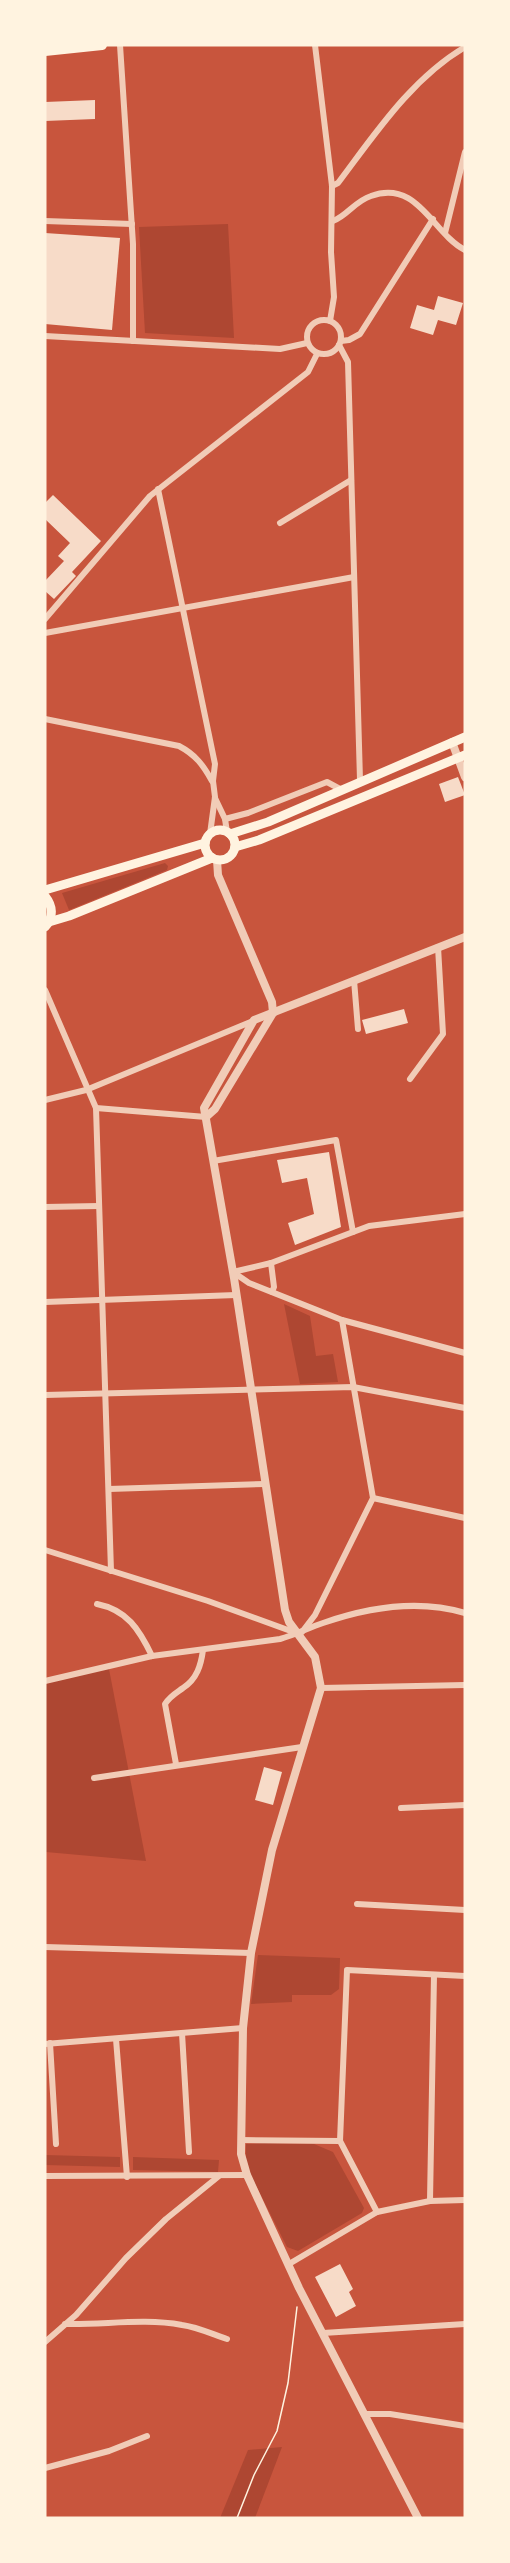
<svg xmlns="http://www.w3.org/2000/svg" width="510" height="2563" font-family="Karla,sans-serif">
  <rect width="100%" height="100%" fill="#c8553d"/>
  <g fill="#ae4732">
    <polygon points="228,224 234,338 145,333 139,227"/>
    <polygon points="165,863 168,866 167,870 69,910 62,893"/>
    <polygon points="284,1304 310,1316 316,1356 333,1354 338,1382 300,1384"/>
    <polygon points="107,1665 109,1669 146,1861 46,1852 45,1849 45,1684"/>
    <polygon points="258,1955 340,1958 339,1989 331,1995 292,1995 292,2002 251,2004"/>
    <polygon points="265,2143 314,2144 333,2152 364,2208 362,2213 298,2251 287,2247 246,2166 246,2144"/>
    <polygon points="45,2155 120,2157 120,2167 45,2165"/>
    <polygon points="133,2157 219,2160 218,2172 133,2170"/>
    <polygon points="282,2447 255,2518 220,2518 248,2450"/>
  </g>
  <g fill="#f7dbc8">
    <polygon points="95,100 95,119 45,121 45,102"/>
    <polygon points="45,233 120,238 112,330 45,324"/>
    <polygon points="438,296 463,303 456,325 438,320 433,335 410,328 417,305 434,310"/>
    <polygon points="53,495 101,541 72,572 76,576 54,599 45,591 45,581 64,561 58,556 70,543 45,519 45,503"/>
    <polygon points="458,777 465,795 445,802 439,784"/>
    <polygon points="404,1009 408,1023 366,1034 362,1020"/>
    <polygon points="329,1152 341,1227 295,1245 288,1223 314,1214 307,1178 282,1183 277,1160"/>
    <polygon points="264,1767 282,1772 273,1805 255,1800"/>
    <polygon points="340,2264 353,2289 349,2292 356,2306 336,2317 315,2277"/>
  </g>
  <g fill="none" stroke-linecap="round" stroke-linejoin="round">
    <polyline stroke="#fff3e0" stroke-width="1.5" points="237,2518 254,2475 277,2431 288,2383 297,2307"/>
    <g stroke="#f1ccb7" stroke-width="6">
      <polyline points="120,45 133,244 133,341"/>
      <polyline points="315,45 332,186 331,252 334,297 330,321"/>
      <path d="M 332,186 L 338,183 C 375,134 411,79 465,47"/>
      <polyline points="45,221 132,224"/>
      <path d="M 333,221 C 347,216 355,201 371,196 C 418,179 432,233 465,250"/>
      <polyline points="445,233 465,152"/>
      <circle cx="324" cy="337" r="17"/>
      <polyline points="45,336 280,349 307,343"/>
      <polyline points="341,341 349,340 360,334 433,219"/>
      <polyline points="339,345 348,362 360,780"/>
      <polyline points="158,489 215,764 213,781 215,797 210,834"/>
      <polyline points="280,523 351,480"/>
      <polyline points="45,619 150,496 308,372 317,354"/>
      <polyline points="45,633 354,577"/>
      <path d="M 45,719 L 179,746 C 196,755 203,765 212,781"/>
      <polyline points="215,798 225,819 227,832"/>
      <polyline points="225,819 248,813 327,782 340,789"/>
      <polyline points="354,980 358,1029"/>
      <polyline points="45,990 96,1108 111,1571"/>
      <polyline points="410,1079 443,1034 438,947"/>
      <polyline points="45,1100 86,1090 253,1021"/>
      <polyline points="96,1108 206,1117"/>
      <polyline points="213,1161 336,1140 353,1232"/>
      <polyline points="45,1207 99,1206"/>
      <polyline points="271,1263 274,1287 272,1292"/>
      <polyline points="233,1272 249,1283 342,1320 465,1353"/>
      <polyline points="233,1272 271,1263 369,1226 465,1214"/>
      <polyline points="45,1302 236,1295"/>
      <polyline points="45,1395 353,1387 465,1408"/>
      <polyline points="109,1489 265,1484"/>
      <polyline points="373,1498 465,1518"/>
      <polyline points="45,1550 208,1601 299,1634"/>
      <path d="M 97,1604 C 127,1610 139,1629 152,1656"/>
      <polyline points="302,1632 315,1615 373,1498 342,1320"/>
      <path d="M 45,1681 L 152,1656 L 280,1639 C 295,1635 308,1628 323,1623 C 369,1607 418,1599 465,1613"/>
      <polyline points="321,1688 465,1685"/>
      <path d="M 176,1764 L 165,1704 C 170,1696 176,1693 183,1688 C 197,1679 201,1665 203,1650"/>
      <polyline points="94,1778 302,1747"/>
      <polyline points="401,1808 465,1805"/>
      <polyline points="357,1904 465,1910"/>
      <polyline points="45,1947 251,1953"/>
      <polyline points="182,2033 189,2152"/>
      <polyline points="116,2039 127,2177"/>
      <polyline points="50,2043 56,2144"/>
      <polyline points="45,2044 243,2028"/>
      <polyline points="241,2140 340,2141"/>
      <polyline points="340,2141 347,1970 465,1976"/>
      <polyline points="340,2141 377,2212"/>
      <polyline points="45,2176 247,2175"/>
      <polyline points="430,2201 434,1975"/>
      <polyline points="289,2264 377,2212 430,2201 465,2200"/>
      <path d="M 65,2324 C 105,2325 143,2318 182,2325 C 197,2327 212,2334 227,2339"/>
      <polyline points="323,2333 465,2324"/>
      <polyline points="45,2342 76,2315 126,2258 166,2219 219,2176"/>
      <polyline points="364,2414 390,2414 465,2426"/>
      <polyline points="45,2468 109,2451 147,2436"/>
    </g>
    <g stroke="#f1ccb7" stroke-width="8">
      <polyline points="452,742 465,777"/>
      <polyline points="217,860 218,875 272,1002 273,1013"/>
      <polyline points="206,1117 215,1109 273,1013"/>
      <polyline points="418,2518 299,2288 247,2175 241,2154 243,2028 251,1953 272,1850 321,1688 315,1657 289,1622 285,1610 234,1278 204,1108 254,1020 465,937"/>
    </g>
    <g stroke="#fff3e0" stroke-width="9">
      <circle cx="220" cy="845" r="15"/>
      <polyline points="230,834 268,822 465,737"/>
      <polyline points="235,847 259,840 465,755"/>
      <polyline points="45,890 205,843"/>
      <path d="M 45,896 C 53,906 54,917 45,927"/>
      <polyline points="49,922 69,916 212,858"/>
    </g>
    <polyline stroke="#fff3e0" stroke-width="10" points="45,51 102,45"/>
  </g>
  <rect width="510" height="2563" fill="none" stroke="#fff3e0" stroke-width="93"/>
</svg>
